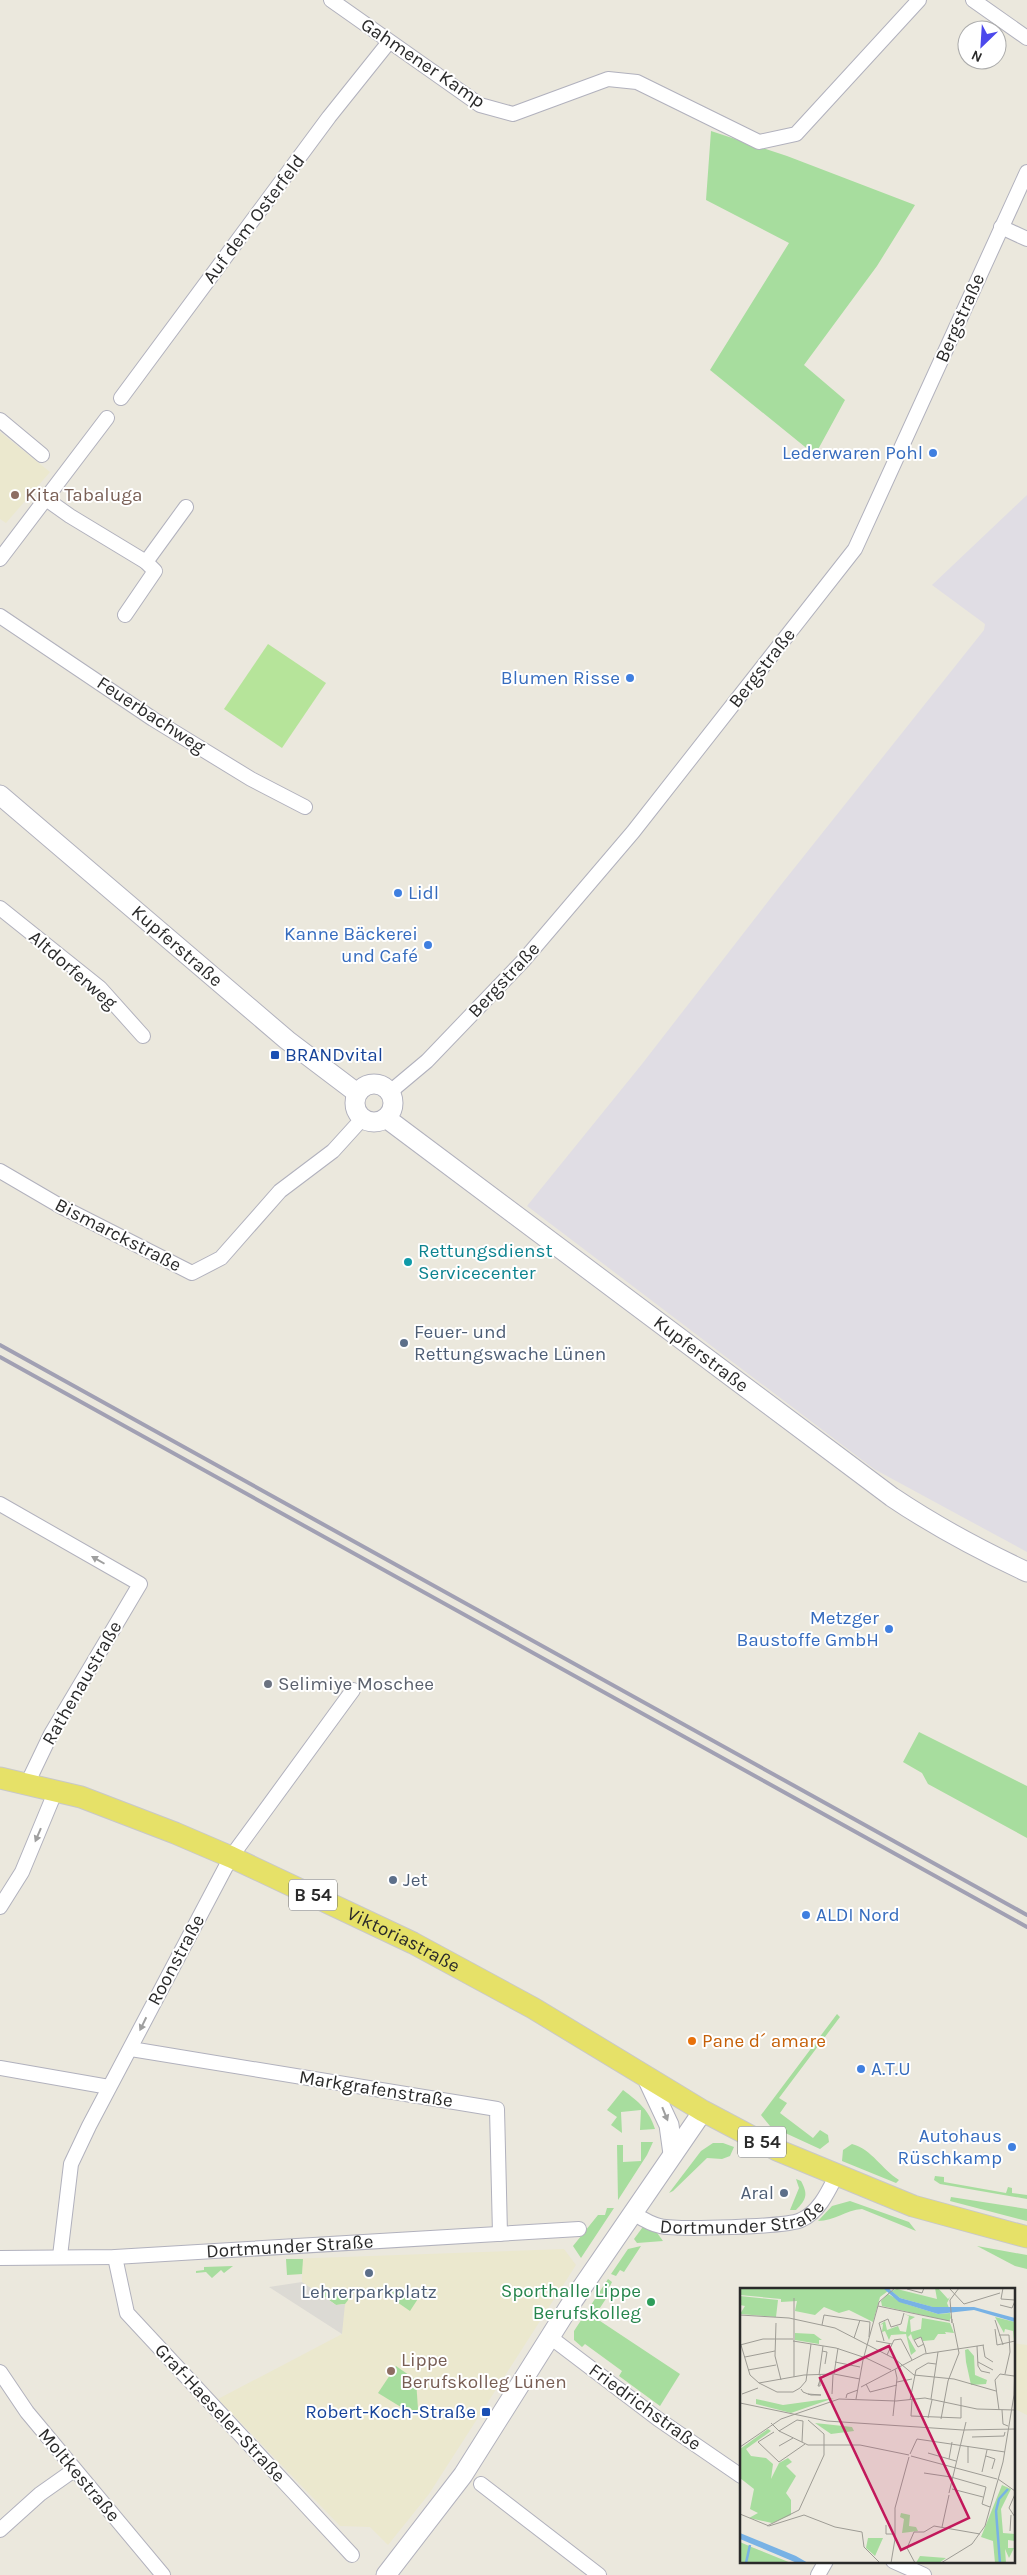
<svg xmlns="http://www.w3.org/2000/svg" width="1027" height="2575" font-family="Karla,sans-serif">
  <rect width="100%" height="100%" fill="#ebe8dd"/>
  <polygon fill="#e0dde4" points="1027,495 1027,1552 874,1469 527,1206 642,1064 780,886 984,630 985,624 932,585"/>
  <g fill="#ebe8ce">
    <polygon points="0,432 50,472 6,523 0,519"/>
    <polygon points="564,2249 576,2265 429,2494 388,2545 370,2527 340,2526 218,2399 342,2334 336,2305 302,2282 302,2274 287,2275 286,2259"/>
    <polygon points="1013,2343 1027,2345 1027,2415 1013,2408"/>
  </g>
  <g fill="#a7dd9e">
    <polygon points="711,131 787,156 915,205 877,266 804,365 845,400 815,455 710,370 789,243 706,200"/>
    <polygon points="919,1732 1027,1786 1027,1838 928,1784 922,1773 903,1762"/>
    <polygon points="837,2014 840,2017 779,2098 787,2103 780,2113 813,2138 820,2130 828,2135 829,2142 820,2149 770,2126 761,2115"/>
    <path d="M 623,2090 C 639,2102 649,2110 655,2129 L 640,2130 L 641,2110 L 621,2112 L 622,2133 L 611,2125 L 617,2117 L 607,2110 Z"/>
    <polygon points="641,2142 653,2142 647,2155 618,2200 617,2145 623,2145 623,2162 641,2161"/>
    <polygon points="713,2143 723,2143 734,2147 730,2156 722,2159 707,2158 673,2191 669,2193 701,2151"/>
    <path d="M 852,2144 C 873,2150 881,2169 899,2180 L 896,2183 L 842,2161 L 843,2150 Z"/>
    <polygon points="935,2176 944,2177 944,2182 1006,2193 1008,2187 1012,2188 1012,2193 1027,2195 1027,2199 940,2184 934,2180"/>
    <path d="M 796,2179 L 801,2181 C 808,2194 807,2199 796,2210 L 790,2210 L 799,2188 Z"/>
    <polygon points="951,2197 1027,2209 1027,2221 950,2201"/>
    <path d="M 850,2201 L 909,2222 L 916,2231 L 862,2209 C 846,2210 834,2221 818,2221 L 832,2206 Z"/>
    <polygon points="607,2208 614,2208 581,2258 573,2246 598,2215 605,2215"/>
    <polygon points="645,2224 655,2230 663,2241 637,2243 634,2239"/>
    <polygon points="641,2246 624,2272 620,2270 616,2276 611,2274 628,2249"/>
    <polygon points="977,2246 1027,2255 1027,2269 1015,2266"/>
    <polygon points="286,2259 303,2259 302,2274 287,2275"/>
    <polygon points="233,2266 224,2273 221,2270 212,2278 206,2272 196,2273 196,2271 204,2270 204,2267"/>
    <polygon points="608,2279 612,2282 610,2286 613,2288 594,2317 680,2374 660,2406 619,2376 622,2371 585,2344 582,2347 574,2340 574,2331"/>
    <polygon points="425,2288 410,2311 394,2300 397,2296 388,2291"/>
    <polygon points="355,2291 345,2304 336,2305 318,2292"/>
    <polygon points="396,2366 416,2380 418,2409 414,2415 378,2393"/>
  </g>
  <polygon fill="#b6e49a" points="268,644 326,683 282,748 224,709"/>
  <polygon fill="#dcdad4" points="302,2282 336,2305 345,2304 342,2334 269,2287"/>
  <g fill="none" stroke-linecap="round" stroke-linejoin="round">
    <g stroke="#b1b1bd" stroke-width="16">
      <g id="street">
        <polyline points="331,0 480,105 513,114 608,79 637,82 759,142 796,134 919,0"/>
        <polyline points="973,0 1027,38"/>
        <polyline points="1001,227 1027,239"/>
        <polyline points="121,398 329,117 389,42"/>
        <polyline points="0,420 42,455"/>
        <polyline points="46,499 70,516 146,562 155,571 125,615"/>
        <polyline points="0,559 107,418"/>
        <polyline points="146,562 186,507"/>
        <polyline points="0,616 153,719 251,779 305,807"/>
        <polyline points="0,908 100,988 143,1036"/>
        <polyline points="390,1092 427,1061 523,961 633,832 855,549 1027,172"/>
        <polyline points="0,1171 60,1206 192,1273 221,1258 280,1191 333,1151 362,1119"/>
        <polyline points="0,1504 140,1584 51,1734 27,1784"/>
        <polyline points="0,1907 22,1872 56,1790"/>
        <polyline points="131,2049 497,2109 500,2234"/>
        <polyline points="0,2068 109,2087"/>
        <path id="s1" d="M 633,2213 C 641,2218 650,2224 660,2226 C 677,2230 787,2227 801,2220 C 819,2212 828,2192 836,2176"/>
        <polyline points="60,2256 71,2164 89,2126 231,1857 353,1690"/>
        <polyline points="115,2257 127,2313 352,2555"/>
        <path id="s2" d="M 0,2258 L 115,2257 L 579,2229"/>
        <polyline points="550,2337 658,2419 741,2476"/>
        <polyline points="0,2372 27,2412 163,2575"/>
        <polyline points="481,2484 599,2575"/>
        <polyline points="0,2530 40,2494 74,2470"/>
        <polyline points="893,2561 924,2575"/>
        <polyline points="818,2575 826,2561"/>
      </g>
    </g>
    <g stroke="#b1b1bd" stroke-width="21">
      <g id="secondary">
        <polyline points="0,795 287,1040 357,1093"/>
        <circle cx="374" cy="1103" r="19"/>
        <path d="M 386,1118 L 892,1497 C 935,1526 980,1550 1027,1572"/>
        <polyline points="647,2078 669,2125 673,2154"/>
        <polyline points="386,2575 463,2475 572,2302 703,2111"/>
      </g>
    </g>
    <g stroke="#c8c8c8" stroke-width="23">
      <g id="primary">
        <path id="s3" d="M 0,1778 L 81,1797 L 175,1833 L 231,1857 L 413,1943 L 533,2008 L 703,2111 L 777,2150 L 913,2206 L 1027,2237"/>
      </g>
    </g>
    <use href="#street" stroke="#fff" stroke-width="14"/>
    <use href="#secondary" stroke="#fff" stroke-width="19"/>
    <use href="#primary" stroke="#e6e168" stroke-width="21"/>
    <g stroke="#a1a0b3" stroke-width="4">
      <polyline points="0,1345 1027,1915"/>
      <polyline points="0,1357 1027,1927"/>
    </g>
  </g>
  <defs><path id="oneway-solid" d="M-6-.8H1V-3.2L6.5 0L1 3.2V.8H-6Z" transform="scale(1.25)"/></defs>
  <g fill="#9f9f9f">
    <use href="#oneway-solid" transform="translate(98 1560) rotate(-150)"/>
    <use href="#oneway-solid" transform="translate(38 1835) rotate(113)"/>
    <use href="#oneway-solid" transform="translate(143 2024) rotate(116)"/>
    <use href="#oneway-solid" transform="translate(665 2114) rotate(68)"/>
  </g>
  <g fill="#3f7fe0" stroke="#fff" stroke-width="2">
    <circle cx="933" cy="453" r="5"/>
    <circle cx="630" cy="678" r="5"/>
    <circle cx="398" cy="893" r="5"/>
    <circle cx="428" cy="945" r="5"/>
    <circle cx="889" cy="1629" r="5"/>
    <circle cx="806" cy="1915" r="5"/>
    <circle cx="861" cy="2069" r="5"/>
    <circle cx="1012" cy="2147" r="5"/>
  </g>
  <g fill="#8d6e63" stroke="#fff" stroke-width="2">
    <circle cx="15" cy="495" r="5"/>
    <circle cx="391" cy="2371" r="5"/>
  </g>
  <g fill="#1a4fb4" stroke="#fff" stroke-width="2">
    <rect x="270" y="1050" width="10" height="10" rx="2.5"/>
    <rect x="481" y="2407" width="10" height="10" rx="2.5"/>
  </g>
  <circle fill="#0f9aa8" stroke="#fff" stroke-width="2" cx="408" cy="1262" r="5"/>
  <g fill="#5c6f8a" stroke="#fff" stroke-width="2">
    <circle cx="404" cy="1343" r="5"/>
    <circle cx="393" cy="1880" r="5"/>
    <circle cx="784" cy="2193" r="5"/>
    <circle cx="369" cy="2273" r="5"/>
  </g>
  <circle fill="#6b7280" stroke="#fff" stroke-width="2" cx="268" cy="1684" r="5"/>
  <circle fill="#e8710a" stroke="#fff" stroke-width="2" cx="692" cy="2041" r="5"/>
  <circle fill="#2e9e5b" stroke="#fff" stroke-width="2" cx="651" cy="2302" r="5"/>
  <g text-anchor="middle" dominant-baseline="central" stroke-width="4" stroke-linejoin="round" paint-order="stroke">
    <g fill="#fff" stroke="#6a6a6a" stroke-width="1">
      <rect x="289" y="1879.5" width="48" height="31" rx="4"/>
      <rect x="738" y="2126.5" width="48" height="31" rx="4"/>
    </g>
    <g font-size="18" font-weight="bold" fill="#2a2a2a">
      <text x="313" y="1895">B 54</text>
      <text x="762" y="2142">B 54</text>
    </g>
    <g font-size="19" fill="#2a2a2a" stroke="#fff">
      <text transform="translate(423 63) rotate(34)">Gahmener Kamp</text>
      <text transform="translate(254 219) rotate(-53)">Auf dem Osterfeld</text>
      <text transform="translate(960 318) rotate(-66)">Bergstraße</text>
      <text transform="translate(762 668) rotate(-52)">Bergstraße</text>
      <text transform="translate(151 715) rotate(33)">Feuerbachweg</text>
      <text transform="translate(177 946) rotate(41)">Kupferstraße</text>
      <text transform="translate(73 970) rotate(41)">Altdorferweg</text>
      <text transform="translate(504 980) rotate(-47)">Bergstraße</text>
      <text transform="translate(118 1235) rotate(27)">Bismarckstraße</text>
      <text transform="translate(701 1354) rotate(37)">Kupferstraße</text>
      <text transform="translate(82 1683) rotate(-60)">Rathenaustraße</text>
      <text stroke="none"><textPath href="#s3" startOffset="436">Viktoriastraße</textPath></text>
      <text transform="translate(176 1960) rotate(-62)">Roonstraße</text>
      <text transform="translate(376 2089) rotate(9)">Markgrafenstraße</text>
      <text stroke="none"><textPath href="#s1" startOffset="114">Dortmunder Straße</textPath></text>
      <text stroke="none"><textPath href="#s2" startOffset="290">Dortmunder Straße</textPath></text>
      <text transform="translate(645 2407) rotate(36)">Friedrichstraße</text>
      <text transform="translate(220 2413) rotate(47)">Graf-Haeseler-Straße</text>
      <text transform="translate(79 2475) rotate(50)">Moltkestraße</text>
    </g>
    <g font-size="19" fill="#366cbe" stroke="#fff" text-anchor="end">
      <text x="923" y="453">Lederwaren Pohl</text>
      <text x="620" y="678">Blumen Risse</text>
      <text x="408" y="893" text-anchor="start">Lidl</text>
      <text x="418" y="934">Kanne Bäckerei<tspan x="418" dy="22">und Café</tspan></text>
      <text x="879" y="1618">Metzger<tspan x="879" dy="22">Baustoffe GmbH</tspan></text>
      <text x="816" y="1915" text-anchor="start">ALDI Nord</text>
      <text x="871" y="2069" text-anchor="start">A.T.U</text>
      <text x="1002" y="2136">Autohaus<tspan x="1002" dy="22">Rüschkamp</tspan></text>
    </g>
    <g font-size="19" fill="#785e54" stroke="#fff" text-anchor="start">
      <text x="25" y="495">Kita Tabaluga</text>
      <text x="401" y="2360">Lippe<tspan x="401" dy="22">Berufskolleg Lünen</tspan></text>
    </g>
    <g font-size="19" fill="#164399" stroke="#fff" text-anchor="start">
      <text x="285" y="1055">BRANDvital</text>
      <text x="476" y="2412" text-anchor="end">Robert-Koch-Straße</text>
    </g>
    <g font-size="19" fill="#0d838f" stroke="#fff" text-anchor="start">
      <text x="418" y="1251">Rettungsdienst<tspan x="418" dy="22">Servicecenter</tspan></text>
    </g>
    <g font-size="19" fill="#4e5e75" stroke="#fff" text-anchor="start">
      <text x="414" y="1332">Feuer- und<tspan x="414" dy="22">Rettungswache Lünen</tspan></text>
      <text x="403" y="1880">Jet</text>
      <text x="774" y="2193" text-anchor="end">Aral</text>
      <text x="369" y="2292" text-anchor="middle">Lehrerparkplatz</text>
    </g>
    <g font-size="19" fill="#5b616d" stroke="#fff" text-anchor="start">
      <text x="278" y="1684">Selimiye Moschee</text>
    </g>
    <g font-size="19" fill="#c56008" stroke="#fff" text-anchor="start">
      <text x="702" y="2041">Pane d´ amare</text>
    </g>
    <g font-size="19" fill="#27864d" stroke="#fff" text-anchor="end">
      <text x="641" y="2291">Sporthalle Lippe<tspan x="641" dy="22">Berufskolleg</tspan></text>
    </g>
  </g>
  <g transform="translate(740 2288)">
    <rect width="275" height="275" fill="#ebe8dd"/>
    <path d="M 0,0 L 152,0 L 140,9 L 133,34 L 109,22 L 99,25 L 84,19 L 75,27 L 55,23 L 57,13 L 41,14 L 41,11 L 0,7 ZM 195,0 L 198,0 L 208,11 L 210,9 L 207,15 L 209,20 L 196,20 L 160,10 L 151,3 L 157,1 L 197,11 ZM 148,6 L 166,16 L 198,26 L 210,25 L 211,30 L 209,33 L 142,18 L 141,13 ZM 0,8 L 38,12 L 36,29 L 0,26 L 5,18 L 0,17 ZM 164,26 L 175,29 L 170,32 L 171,44 L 181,41 L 182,30 L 210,35 L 214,45 L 205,44 L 206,46 L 198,46 L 194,52 L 183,53 L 181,49 L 173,52 L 171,46 L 168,49 L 176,63 L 171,67 L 166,46 L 151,47 L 149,52 L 145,43 L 142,44 L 143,36 L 140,37 L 145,33 L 147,42 L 158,38 L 160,43 L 166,44 L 169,28 ZM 255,29 L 275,34 L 274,52 L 273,43 L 265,41 L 264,45 ZM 55,45 L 74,46 L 82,52 L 79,52 L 79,56 L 55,52 ZM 228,61 L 234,68 L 235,87 L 247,92 L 246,96 L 231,97 L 226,74 L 225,62 ZM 94,110 L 51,125 L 16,116 L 16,111 L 43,117 ZM 75,135 L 112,139 L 114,143 L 91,146 ZM 28,141 L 31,143 L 6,161 L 11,168 L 26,170 L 33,176 L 31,191 L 39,175 L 48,170 L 52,174 L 46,178 L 56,188 L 46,205 L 51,212 L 51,227 L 32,235 L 9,230 L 18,225 L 10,221 L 14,201 L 0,190 L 0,161 ZM 262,197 L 271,201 L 261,221 L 263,245 L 275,246 L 275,253 L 268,252 L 268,260 L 274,260 L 269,270 L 265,261 L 266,275 L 255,275 L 253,253 L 241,249 ZM 161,225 L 170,227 L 169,238 L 176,239 L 178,243 L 162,245 L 164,231 L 160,229 ZM 128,250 L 143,250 L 135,268 L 126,260 ZM 0,254 L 9,258 L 51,275 L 0,275 ZM 180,268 L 206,270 L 199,275 L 176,275 Z" fill="#a7dd9e"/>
    <path d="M 143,0 L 148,0 L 160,10 L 193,19 L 234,19 L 275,30 L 275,34 L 234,22 L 198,26 L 159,14 ZM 0,245 L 56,268 L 68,275 L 57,275 L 0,251 Z" fill="#78b2e5"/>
    <path fill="none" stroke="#78b2e5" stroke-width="2.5" d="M 6,275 L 10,257M 260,275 L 256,223 L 259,211 L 268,201"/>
    <path fill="none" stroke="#9e9c95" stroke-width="1" d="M 209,0 L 224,16 L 260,5M 263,0 L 261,11 L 275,12M 167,1 L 182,5 L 184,0M 260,17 L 272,20 L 275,13M 138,18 L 210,33M 0,27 L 49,30 L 95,40 L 155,71 L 174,87 L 214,91 L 256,103M 212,31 L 212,35 L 210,12 L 219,0M 255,32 L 263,57M 36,35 L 35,68 L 41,92M 82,37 L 84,27 L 130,34 L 129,49M 255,41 L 257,57 L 275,53M 259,47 L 269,47 L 270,64 L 265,86M 114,50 L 120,32M 53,53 L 96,60 L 123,69M 136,53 L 152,56M 144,53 L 139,35 L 148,31 L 151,39 L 161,36 L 164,25M 184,56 L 178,59 L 174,52 L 181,49 L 185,60 L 186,65M 0,57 L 23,51 L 53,51M 1,57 L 10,87 L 19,95 L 64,87 L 94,86 L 120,91M 243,57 L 245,69 L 253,74M 237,58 L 238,78 L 241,83 L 250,85M 82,63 L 87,64 L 85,76M 147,67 L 154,52 L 161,51 L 172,72M 5,69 L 35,63M 126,70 L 151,82M 95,74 L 120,79M 238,74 L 253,82M 8,82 L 36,77M 94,86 L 98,60M 79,87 L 83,58M 80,87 L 80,98 L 78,98 L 80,92M 54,89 L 54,10M 157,94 L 172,91M 19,95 L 37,104 L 53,104 L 60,100 L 66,93 L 71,56M 126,96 L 130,104 L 157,97M 121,99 L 184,66 L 244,57M 61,101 L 63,104 L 68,106 L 71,107 L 81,107 L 68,106M 2,106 L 18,100M 92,106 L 93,87M 106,110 L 107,106 L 118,102M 116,111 L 123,72 L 139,14 L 155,0M 191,111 L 198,64M 170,112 L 176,82 L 188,75 L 196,76M 172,112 L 171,128 L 221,130M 0,115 L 87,133 L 223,142 L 275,141M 259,122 L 255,92 L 260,86 L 274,88M 262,122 L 263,136 L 268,138M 153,128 L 157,90 L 155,81M 188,130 L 192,112M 221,130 L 221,109M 201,131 L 208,93 L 219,65 L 213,35M 31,135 L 39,143 L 68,157 L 120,157 L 169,167M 39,143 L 57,132 L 63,133 L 62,154M 34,144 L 18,154 L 39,174 L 65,156M 232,149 L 264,148 L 265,144M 39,158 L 53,150M 228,158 L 228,175M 0,159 L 41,131 L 99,111 L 156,113 L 185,110 L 237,121 L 275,122M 188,165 L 216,173M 170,166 L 177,151 L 265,164M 171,168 L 257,191M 246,168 L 255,171 L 252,181M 209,171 L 212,154M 242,184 L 247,162M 184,185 L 211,189 L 246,199 L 242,216 L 250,219M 258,191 L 275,203M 212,201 L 243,209M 209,205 L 226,134M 275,206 L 269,220 L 275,229M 0,226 L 29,238 L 64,227 L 95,239 L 122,244 L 124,259 L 140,275M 146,237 L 146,246 L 155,246M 27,238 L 59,222 L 84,167 L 84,146 L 68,132M 202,239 L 209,207M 270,243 L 271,227M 151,275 L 155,251 L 155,220 L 169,169M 175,275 L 167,260 L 174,244 L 184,244 L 194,238 L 240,246M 201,275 L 232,256 L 245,238 L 263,174 L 274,107 L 275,77"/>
    <path fill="#c2185b" fill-opacity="0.15" stroke="#c2185b" stroke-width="2.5" d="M 149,58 L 229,230 L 161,262 L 80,90 Z"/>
    <rect width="275" height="275" fill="none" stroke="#2a2a2a" stroke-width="2.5"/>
  </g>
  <g transform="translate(982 45) rotate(205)"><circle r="24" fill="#ffffff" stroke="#aaaaaa"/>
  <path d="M0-4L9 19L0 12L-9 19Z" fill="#4c49ec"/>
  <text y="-8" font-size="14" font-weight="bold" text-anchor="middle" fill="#2a2a2a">N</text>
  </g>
</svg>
